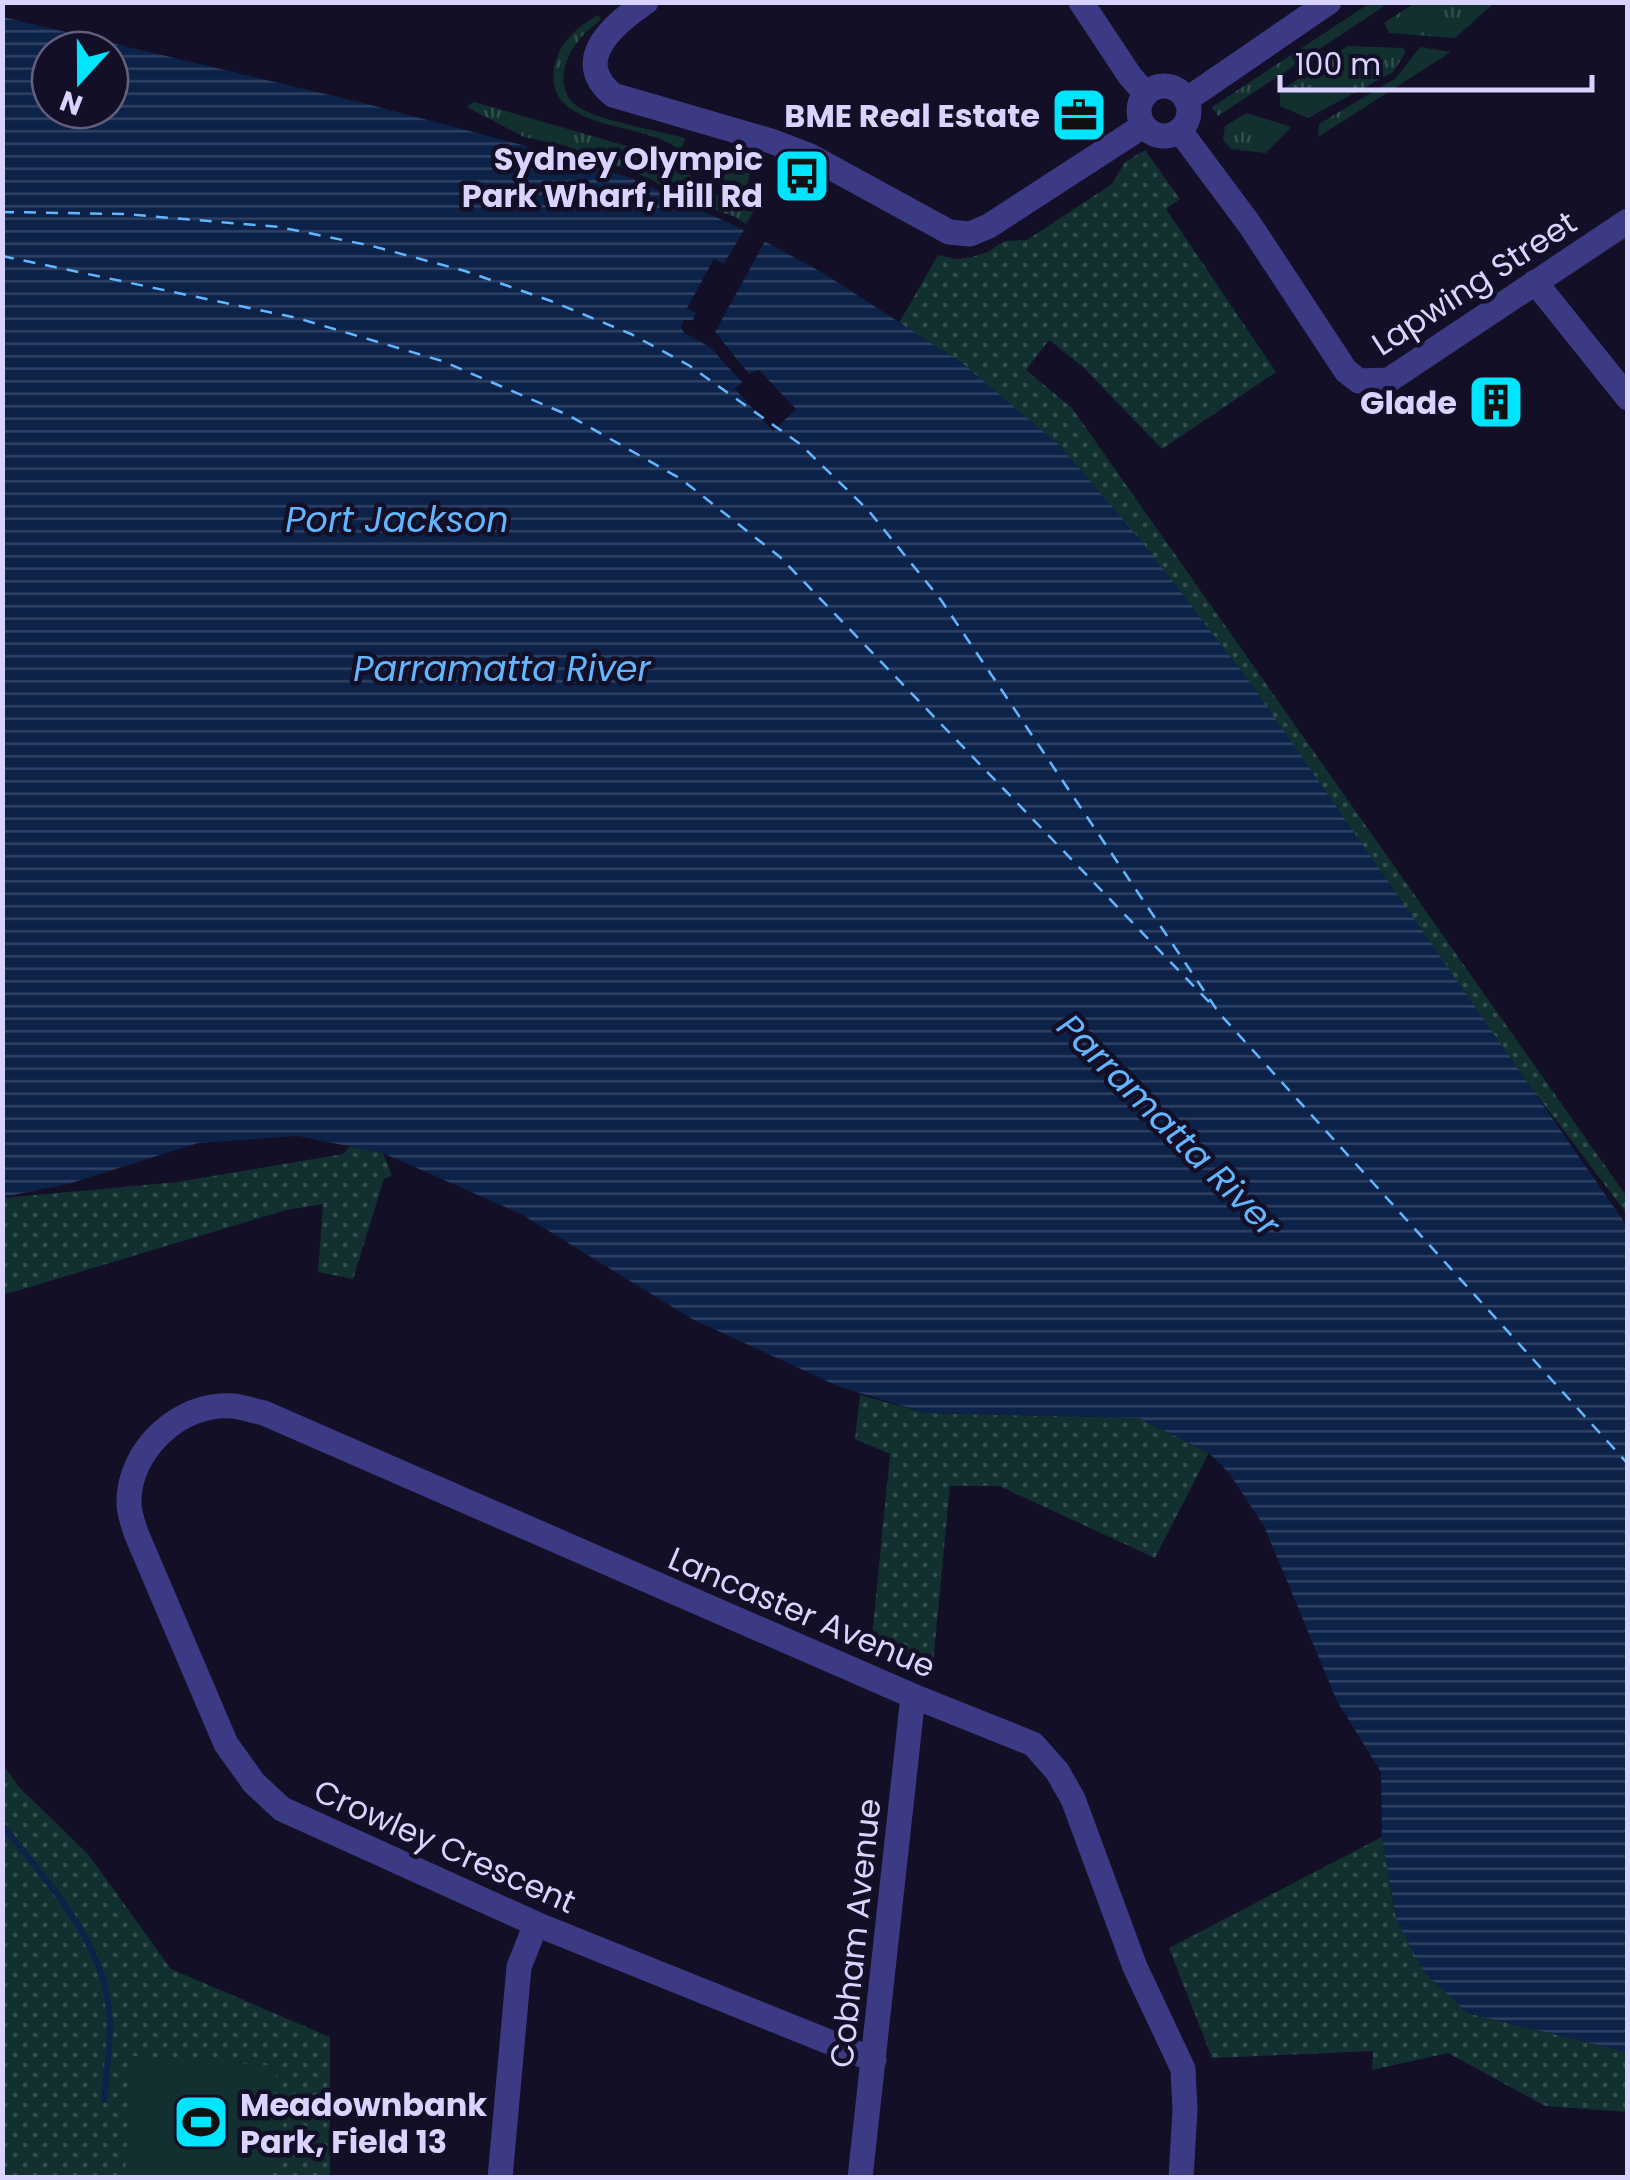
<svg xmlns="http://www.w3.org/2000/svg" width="1630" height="2180" font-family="Poppins,sans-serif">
  <defs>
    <pattern id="grass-tufts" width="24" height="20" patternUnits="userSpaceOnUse" patternTransform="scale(2.5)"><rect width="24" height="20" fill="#12302f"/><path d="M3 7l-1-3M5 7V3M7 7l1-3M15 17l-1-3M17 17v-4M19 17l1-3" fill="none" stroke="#344d4e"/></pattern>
    <pattern id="park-dots" width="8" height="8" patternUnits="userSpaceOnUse" patternTransform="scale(2.5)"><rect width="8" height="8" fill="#12302f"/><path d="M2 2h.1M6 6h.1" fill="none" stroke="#344d4e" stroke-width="1.8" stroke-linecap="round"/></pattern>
    <pattern id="water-rules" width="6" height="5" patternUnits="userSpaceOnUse" patternTransform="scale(2.5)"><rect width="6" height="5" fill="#0c2248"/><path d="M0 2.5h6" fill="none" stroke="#2f4163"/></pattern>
  </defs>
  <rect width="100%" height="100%" fill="#130f26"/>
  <g fill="url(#grass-tufts)">
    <polygon points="1370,3 1389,3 1218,116 1212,107"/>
    <polygon points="1415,3 1494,2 1494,3 1455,38 1389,33 1384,23"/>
    <path d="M 598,15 L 601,20 C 585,31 573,44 566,63 C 561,78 563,96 577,106 C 596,120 659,131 685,138 L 681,151 C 647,120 545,133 554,69 C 558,43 577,27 598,15 Z"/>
    <polygon points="1348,46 1403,48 1406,52 1393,72 1308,118 1280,106 1280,91"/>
    <polygon points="1420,47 1451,52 1318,137 1319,124 1396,78"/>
    <polygon points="474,102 665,157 713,192 729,199 761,198 746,224 733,216 674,196 653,180 623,168 563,145 524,137 467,107"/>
    <polygon points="1247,113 1291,127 1266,153 1231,149 1223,140 1225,126"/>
    <polygon points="705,152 752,166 747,185 731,187 701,168"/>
  </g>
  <g fill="url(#park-dots)">
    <polygon points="1145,150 1180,199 1166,209 1276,372 1162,449 1083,367 1049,340 1026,370 1072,408 1627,1197 1627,1214 1540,1099 899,323 938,255 957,259 972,257 988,252 1004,241 1027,240 1112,184 1125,162"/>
    <polygon points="350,1146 383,1153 392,1176 384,1179 353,1279 318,1272 323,1204 286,1210 3,1295 3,1198 177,1182 343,1154"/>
    <polygon points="860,1395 926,1413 1139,1418 1209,1453 1155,1558 999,1486 950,1486 933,1664 872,1637 890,1454 855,1439"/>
    <polygon points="2,1763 19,1787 88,1854 171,1969 330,2037 330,2177 3,2177"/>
    <polygon points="1382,1837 1396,1918 1467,2013 1627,2052 1627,2112 1545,2106 1448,2053 1372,2070 1373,2051 1212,2058 1169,1948"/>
  </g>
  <polygon fill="#12302f" points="133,2056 277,2066 269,2177 125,2177"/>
  <path fill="url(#water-rules)" fill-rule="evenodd" d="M 3,17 L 367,104 L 530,147 L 631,178 L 744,230 L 823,273 L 962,363 L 1059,445 L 1143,543 L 1252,685 L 1627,1226 L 1627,2052 L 1467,2013 L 1423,1971 L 1396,1918 L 1382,1837 L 1381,1772 L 1337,1701 L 1264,1526 L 1229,1473 L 1209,1453 L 1139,1418 L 926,1413 L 840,1387 L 692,1319 L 521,1214 L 383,1153 L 298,1136 L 198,1143 L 68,1184 L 3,1197 ZM 50,50 L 110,50 L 110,110 L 50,110 Z"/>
  <polygon fill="#130f26" points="744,230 765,241 715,332 749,374 759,370 796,409 773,431 735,389 742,382 710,347 684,333 681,326 684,320 693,320 696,313 687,308 714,259 724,264"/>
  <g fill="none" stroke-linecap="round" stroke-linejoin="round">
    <path stroke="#0c2248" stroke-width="6" d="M 2,1825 C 39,1871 88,1925 104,1983 C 115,2020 107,2062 104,2100"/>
    <g stroke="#62b6ff" stroke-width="2.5" stroke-dasharray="12 10" stroke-linecap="butt">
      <polyline points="2,212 124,214 279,227 372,246 465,271 551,301 631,334 690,366 800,444 868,510 941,600 1219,1013 1628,1464"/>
      <polyline points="2,256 297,318 442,361 568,415 681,479 780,557 1211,1004"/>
    </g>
    <g stroke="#3d3a85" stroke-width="25">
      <path d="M 646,2 C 614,24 570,60 613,95 L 771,141 L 810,156 L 949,232 L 970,234 L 989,226 L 1143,126"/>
      <polyline points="1081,2 1130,76 1146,94"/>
      <circle cx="1164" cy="111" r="25"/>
      <polyline points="1186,100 1329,2"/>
      <polyline points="1180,131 1250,225 1346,371 1359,381 1389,380 1628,221"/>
      <polyline points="1535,282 1628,398"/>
      <path d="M 874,2060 L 536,1924 L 282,1809 L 254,1783 L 226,1744 L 136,1533 C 133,1524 129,1512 129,1503 C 128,1450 181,1401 233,1406 C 243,1407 254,1411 264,1413 L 913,1696 L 1033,1744 L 1057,1771 L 1073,1799 L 1135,1967 L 1183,2069 L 1185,2110 L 1181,2178"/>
      <polyline points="500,2178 519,1967 536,1924"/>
      <polyline points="860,2178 913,1696"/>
    </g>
  </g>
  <defs>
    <g id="office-square" transform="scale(2.875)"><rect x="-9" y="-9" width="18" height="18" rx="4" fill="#00e5ff" stroke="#130f26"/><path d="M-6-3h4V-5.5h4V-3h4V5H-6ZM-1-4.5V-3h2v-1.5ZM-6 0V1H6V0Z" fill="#111"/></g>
    <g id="bus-square" transform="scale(2.875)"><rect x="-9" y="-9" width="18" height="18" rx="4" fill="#00e5ff" stroke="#130f26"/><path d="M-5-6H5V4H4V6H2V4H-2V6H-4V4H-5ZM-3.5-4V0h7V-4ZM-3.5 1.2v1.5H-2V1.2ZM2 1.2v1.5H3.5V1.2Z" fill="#111"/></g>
    <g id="building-square" transform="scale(2.875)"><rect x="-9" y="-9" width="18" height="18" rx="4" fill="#00e5ff" stroke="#130f26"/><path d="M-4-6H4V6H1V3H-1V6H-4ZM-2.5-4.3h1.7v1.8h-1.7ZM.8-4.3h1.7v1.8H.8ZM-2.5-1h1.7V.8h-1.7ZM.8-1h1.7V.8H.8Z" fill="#111"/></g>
    <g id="stadium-square" transform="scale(2.875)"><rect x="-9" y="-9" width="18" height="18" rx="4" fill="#00e5ff" stroke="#130f26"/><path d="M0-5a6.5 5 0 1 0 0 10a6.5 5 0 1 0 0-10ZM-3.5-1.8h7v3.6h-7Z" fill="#111"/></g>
  </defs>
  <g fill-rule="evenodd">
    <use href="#office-square" x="1079" y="115"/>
    <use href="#bus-square" x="802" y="176"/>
    <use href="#building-square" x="1496" y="402"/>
    <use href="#stadium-square" x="201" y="2122"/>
  </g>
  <g text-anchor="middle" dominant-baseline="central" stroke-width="9" stroke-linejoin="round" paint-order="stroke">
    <g font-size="32" font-weight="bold" fill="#d9d4ff" stroke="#130f26" text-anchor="end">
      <text x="1040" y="115">BME Real Estate</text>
      <text x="763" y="158">Sydney Olympic<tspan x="763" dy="37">Park Wharf, Hill Rd</tspan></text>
      <text x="1457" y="402">Glade</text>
      <text x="240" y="2104" text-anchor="start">Meadownbank<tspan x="240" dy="37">Park, Field 13</tspan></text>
    </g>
    <g font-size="32" fill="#d9d4ff" stroke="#130f26">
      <text transform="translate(1474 283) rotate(-33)">Lapwing Street</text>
      <text transform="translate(802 1612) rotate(23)">Lancaster Avenue</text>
      <text transform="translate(445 1846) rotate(24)">Crowley Crescent</text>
      <text transform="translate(855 1933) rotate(-84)">Cobham Avenue</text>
    </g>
    <g font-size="35" font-style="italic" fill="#62b6ff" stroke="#130f26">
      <text x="397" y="519">Port Jackson</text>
      <text x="502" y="668">Parramatta River</text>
      <text transform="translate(1169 1125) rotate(45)">Parramatta River</text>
    </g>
  </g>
  <rect width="1630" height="2180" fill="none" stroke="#d9d4ff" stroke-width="10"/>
  <g transform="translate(80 80) rotate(201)"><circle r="48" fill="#130f26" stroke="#625e7d" stroke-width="2.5"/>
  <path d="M0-8L18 38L0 25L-18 38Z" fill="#00e5ff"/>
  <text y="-15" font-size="28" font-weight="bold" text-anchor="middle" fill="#d9d4ff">N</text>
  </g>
  <path d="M1280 75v15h312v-15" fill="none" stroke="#d9d4ff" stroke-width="5"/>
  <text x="1295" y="75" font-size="30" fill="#d9d4ff" stroke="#130f26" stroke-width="8" paint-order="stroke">100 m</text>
</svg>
